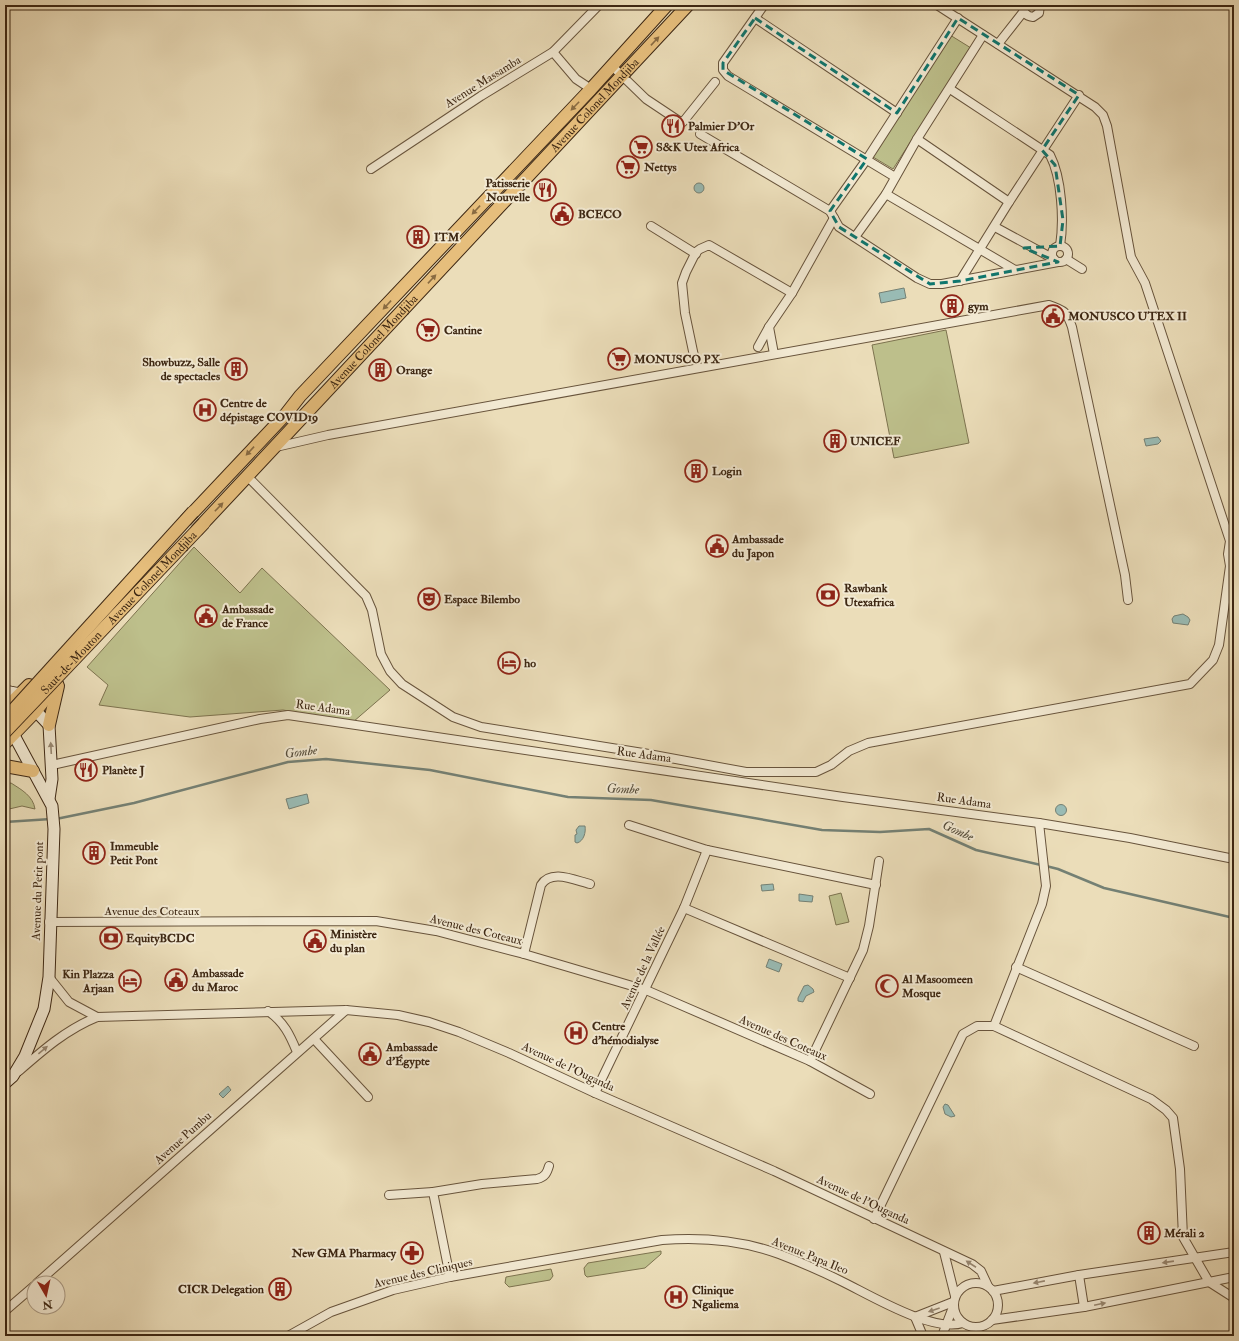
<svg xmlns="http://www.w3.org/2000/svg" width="1239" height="1341" font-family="'IM FELL Double Pica',serif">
  <rect width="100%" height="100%" fill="#ebddb9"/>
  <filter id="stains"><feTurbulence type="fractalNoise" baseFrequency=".005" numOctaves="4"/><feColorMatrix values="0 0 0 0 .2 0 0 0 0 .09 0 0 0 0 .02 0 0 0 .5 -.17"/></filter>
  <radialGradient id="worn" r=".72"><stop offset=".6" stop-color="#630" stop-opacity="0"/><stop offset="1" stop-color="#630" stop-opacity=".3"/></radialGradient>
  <g fill="#bdbf8b" stroke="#7d734f">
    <polygon points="950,35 971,48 893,169 873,157"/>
    <polygon points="946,330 969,443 894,458 872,345"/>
    <polygon points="194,547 240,593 262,568 390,690 353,722 283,710 190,717 99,705 108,685 87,667"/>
    <path d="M 11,783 C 22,790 33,796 35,809 L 22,806 L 5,810 L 5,784 Z"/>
    <polygon points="841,893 849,922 836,925 829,896"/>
    <polygon points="661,1251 661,1254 645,1268 587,1277 585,1275 584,1268 588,1263"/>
    <polygon points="551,1269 553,1276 550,1280 509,1287 505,1283 506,1277"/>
  </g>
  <g fill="#99bbb4" stroke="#748074">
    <circle cx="699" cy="188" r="5"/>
    <polygon points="904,288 906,298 881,303 879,293"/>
    <polygon points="1158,437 1161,441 1158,444 1146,446 1144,439"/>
    <polygon points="1183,614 1188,617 1190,620 1188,625 1173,623 1172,619 1174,616"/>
    <polygon points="307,794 309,803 289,809 286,799"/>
    <circle cx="1061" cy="810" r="5.5"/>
    <path d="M 579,826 L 585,826 C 586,832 584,841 577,843 L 575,842 L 575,835 L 577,834 L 576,830 Z"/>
    <polygon points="773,884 774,890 762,891 761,885"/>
    <polygon points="799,894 813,896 812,902 799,901"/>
    <polygon points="769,959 782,964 779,972 766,967"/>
    <polygon points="808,985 813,989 814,992 806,996 803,1002 798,1001 798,998 804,986"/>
    <polygon points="228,1086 231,1090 223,1098 219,1094"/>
    <polygon points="945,1104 948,1105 955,1116 951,1117 945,1114 943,1107"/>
  </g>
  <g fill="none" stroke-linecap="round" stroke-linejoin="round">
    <g stroke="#748074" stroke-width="2.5">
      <polyline points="56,819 134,803 288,762 326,759 430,770 568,797 651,800 822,830 880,832 929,829 976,850 1041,865"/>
      <polyline points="5,822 51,819"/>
      <polyline points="1046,866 1058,869 1104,888 1234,918"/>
    </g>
    <g stroke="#68543c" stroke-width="10">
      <g id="minor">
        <polyline points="764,5 723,63 723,70 728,76 895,177"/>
        <path d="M 1024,5 C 1022,12 1026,16 1033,17 L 1039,13 L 1040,5"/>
        <polyline points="755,18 897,113"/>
        <polyline points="998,44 1024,11"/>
        <polyline points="553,52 576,79 591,89"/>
        <polyline points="612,66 646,99 679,121 683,122 715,82"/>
        <path d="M 950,89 L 1050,155 C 1062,178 1064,221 1060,246"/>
        <polyline points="700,134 830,211 839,227 917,278 930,284 942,284 1058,262"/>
        <polyline points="917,139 1009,202"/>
        <polyline points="371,169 481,96 553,52 599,5"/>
        <polyline points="886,194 1015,270"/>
        <polyline points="830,211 867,159 958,18"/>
        <polyline points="651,226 696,254"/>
        <polyline points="995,227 1054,259"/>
        <polyline points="855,237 886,194 917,139 983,35"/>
        <circle cx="1060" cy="254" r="8"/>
        <polyline points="1066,259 1082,269"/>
        <polyline points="960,281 1009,202 1079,95"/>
        <polyline points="758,347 769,327"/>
        <polyline points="774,354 769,327 792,293 834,218"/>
        <polyline points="694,356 685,313 682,283 686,272 696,252 700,249 709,245 792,293"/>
        <path d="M 276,447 L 328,435 L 1049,305 C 1064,310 1067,312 1072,327 L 1125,575 L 1128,600"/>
        <polyline points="248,477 366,596 372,610 381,654 390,671 402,684 453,717 481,727 643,753 746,772 816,772 831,765 849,751 868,743 1190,684 1213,660 1219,645 1230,566 1228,554 1230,541 1145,283 1131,257 1107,126 1103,115 1095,107 937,5"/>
        <polyline points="52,765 260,719 288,715 843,797 1039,823 1130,838 1234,859"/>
        <polyline points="629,825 707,850 876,885"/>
        <polyline points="684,908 850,978"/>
        <polyline points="49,922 376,921 436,931 524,954 646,990 810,1061 870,1094"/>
        <path d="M 524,954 L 541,885 C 551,869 574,880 590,884"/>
        <polyline points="1016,967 1194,1046"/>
        <polyline points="49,977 69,1002 97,1017"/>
        <path d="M 268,1011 C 284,1022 290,1035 297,1052"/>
        <polyline points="994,1026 1042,904 1046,886 1039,823"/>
        <polyline points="314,1039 368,1097"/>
        <polyline points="810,1061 863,950 869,926 879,861"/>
        <path d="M 19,1071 C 43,1050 67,1029 97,1017 L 346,1010 L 398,1015 L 429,1022 L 459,1032 L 509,1053 L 595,1093 L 774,1171 L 972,1264 L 981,1271 L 988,1286"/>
        <polyline points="595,1093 684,908 707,850"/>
        <polyline points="389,1195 433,1192"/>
        <polyline points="874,1219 963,1034 977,1026 994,1026 1151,1099 1166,1110 1173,1118 1180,1169 1183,1237 1209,1282 1234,1298"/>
        <polyline points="944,1252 955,1296"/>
        <polyline points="1079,1275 1084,1307"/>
        <path d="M 450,1277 L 433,1192 L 482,1184 L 537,1179 C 545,1177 547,1173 549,1166"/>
        <circle cx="976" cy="1305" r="22"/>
        <polyline points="37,1283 346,1010"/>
        <polyline points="993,1291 1079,1275 1234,1252"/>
        <polyline points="5,1311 34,1286"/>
        <polyline points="915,1317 953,1302"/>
        <polyline points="915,1317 923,1336"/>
        <polyline points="992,1320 1084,1307 1234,1277"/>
        <path d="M 288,1336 L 331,1312 L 393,1290 L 450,1277 L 662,1240 C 702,1237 741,1240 779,1254 C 800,1262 821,1271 841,1281 C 870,1295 932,1333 963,1323"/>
        <polyline points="942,1336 953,1307"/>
      </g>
    </g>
    <g stroke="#3d2713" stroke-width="13">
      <g id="secondary">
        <polyline points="5,691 20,694 49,725 52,779 49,799"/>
        <polyline points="5,1083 13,1076 25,1056 44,1009 49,977 54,829 52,806 9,726"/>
      </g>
    </g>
    <g stroke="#3d2713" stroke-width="14">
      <g id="primary">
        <polyline points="186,520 286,414 300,396 591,89 667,5"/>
        <path id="s1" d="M 197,530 L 688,5"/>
        <polyline points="5,709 29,685"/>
        <polyline points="49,725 58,686"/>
        <polyline points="5,743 35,712 57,684"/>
        <polyline points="5,766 33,771"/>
      </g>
    </g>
    <use href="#minor" stroke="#f2e9d2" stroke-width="8"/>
    <use href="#secondary" stroke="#f2e9d2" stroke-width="11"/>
    <use href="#primary" stroke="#e6be7c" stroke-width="12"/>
    <g stroke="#3d2713" stroke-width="14" stroke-linecap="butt">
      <g id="primary-bridge">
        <polyline points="5,719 193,512"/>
        <path id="s2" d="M 5,732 L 204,523"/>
      </g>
    </g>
    <use href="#primary-bridge" stroke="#e6be7c" stroke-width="12"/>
  </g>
  <defs><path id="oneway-solid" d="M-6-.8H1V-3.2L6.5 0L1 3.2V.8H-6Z"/></defs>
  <g fill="#896b42">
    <use href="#oneway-solid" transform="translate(655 41) rotate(-47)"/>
    <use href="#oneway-solid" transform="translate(575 106) rotate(134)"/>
    <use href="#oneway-solid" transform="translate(476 210) rotate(133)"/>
    <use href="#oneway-solid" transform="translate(432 279) rotate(-47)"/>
    <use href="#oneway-solid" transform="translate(387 305) rotate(133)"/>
    <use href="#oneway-solid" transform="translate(250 451) rotate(133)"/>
    <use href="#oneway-solid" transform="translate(219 507) rotate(-46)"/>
  </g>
  <g fill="#988872">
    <use href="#oneway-solid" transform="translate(51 748) rotate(-93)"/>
    <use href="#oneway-solid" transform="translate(43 1050) rotate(-40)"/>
    <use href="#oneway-solid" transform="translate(1168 1262) rotate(172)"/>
    <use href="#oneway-solid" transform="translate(971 1264) rotate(-147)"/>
    <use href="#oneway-solid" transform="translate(1039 1282) rotate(169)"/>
    <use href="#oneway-solid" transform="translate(1100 1304) rotate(-12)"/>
    <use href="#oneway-solid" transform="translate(934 1310) rotate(161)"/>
  </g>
  <path fill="none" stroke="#0f766e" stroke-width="3" stroke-dasharray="8 5" stroke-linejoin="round" d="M 755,18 L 897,113 L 958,18 L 1079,95 L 1042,150 L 1055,165 L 1063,220 L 1060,246 L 1024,248 L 1058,262 L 960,281 L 930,284 L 839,227 L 830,211 L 867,159 L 723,70 L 723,63 Z"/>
  <defs>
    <g id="restaurant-ring" transform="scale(1.15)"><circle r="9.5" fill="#f2e9d2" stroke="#8f2418" stroke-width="1.5"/><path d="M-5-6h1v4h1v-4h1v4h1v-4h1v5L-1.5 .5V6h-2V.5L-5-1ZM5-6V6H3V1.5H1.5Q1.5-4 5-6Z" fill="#8f2418"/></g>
    <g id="supermarket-ring" transform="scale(1.15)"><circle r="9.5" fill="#f2e9d2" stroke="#8f2418" stroke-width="1.5"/><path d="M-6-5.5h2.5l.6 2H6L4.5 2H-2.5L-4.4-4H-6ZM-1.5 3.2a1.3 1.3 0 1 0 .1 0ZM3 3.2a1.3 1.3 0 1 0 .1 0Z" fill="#8f2418"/></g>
    <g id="civic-ring" transform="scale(1.15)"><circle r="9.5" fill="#f2e9d2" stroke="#8f2418" stroke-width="1.5"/><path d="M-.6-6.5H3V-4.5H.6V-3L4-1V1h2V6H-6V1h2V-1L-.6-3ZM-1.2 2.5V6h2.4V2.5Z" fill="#8f2418"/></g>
    <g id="building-ring" transform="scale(1.15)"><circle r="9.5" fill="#f2e9d2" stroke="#8f2418" stroke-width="1.5"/><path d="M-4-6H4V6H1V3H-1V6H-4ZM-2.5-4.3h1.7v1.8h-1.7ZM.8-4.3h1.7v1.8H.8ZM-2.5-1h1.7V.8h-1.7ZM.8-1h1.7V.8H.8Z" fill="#8f2418"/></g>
    <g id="hospital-ring" transform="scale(1.15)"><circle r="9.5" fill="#f2e9d2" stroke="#8f2418" stroke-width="1.5"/><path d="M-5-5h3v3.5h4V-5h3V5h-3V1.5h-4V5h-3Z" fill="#8f2418"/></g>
    <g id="bank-ring" transform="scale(1.15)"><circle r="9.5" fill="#f2e9d2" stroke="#8f2418" stroke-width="1.5"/><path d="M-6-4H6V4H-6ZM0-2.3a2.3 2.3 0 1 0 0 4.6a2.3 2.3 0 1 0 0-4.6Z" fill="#8f2418"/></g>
    <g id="theatre-ring" transform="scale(1.15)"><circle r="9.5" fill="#f2e9d2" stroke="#8f2418" stroke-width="1.5"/><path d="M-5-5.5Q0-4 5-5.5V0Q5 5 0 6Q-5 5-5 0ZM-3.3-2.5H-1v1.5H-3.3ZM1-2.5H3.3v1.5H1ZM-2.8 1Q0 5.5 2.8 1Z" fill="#8f2418"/></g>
    <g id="hotel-ring" transform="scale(1.15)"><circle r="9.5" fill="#f2e9d2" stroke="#8f2418" stroke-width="1.5"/><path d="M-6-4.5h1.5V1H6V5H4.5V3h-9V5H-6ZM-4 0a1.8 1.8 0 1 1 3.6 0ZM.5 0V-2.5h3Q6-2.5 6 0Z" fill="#8f2418"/></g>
    <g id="mosque-ring" transform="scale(1.15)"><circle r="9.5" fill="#f2e9d2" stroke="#8f2418" stroke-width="1.5"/><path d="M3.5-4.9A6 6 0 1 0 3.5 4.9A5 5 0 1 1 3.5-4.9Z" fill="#8f2418"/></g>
    <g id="pharmacy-ring" transform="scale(1.15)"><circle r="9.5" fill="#f2e9d2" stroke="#8f2418" stroke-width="1.5"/><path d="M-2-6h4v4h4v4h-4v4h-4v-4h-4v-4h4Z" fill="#8f2418"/></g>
  </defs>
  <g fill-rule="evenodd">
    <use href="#restaurant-ring" x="673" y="126"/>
    <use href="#supermarket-ring" x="641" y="147"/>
    <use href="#supermarket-ring" x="628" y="167"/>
    <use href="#restaurant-ring" x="545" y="190"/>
    <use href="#civic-ring" x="562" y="214"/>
    <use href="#building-ring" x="418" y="237"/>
    <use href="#building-ring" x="952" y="306"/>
    <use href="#civic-ring" x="1053" y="316"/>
    <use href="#supermarket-ring" x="428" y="330"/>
    <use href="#supermarket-ring" x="619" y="359"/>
    <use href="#building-ring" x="236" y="369"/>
    <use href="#building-ring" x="380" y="370"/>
    <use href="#hospital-ring" x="205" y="410"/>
    <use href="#building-ring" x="835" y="441"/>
    <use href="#building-ring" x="696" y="471"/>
    <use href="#civic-ring" x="717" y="546"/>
    <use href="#bank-ring" x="828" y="595"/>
    <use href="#theatre-ring" x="429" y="599"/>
    <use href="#civic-ring" x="206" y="616"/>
    <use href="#hotel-ring" x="509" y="663"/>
    <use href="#restaurant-ring" x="86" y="770"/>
    <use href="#building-ring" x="94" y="853"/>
    <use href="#bank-ring" x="111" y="938"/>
    <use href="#civic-ring" x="315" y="941"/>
    <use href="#civic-ring" x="176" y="980"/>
    <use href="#hotel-ring" x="130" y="981"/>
    <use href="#mosque-ring" x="887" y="986"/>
    <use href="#hospital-ring" x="576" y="1033"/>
    <use href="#civic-ring" x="370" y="1054"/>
    <use href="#building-ring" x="1149" y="1233"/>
    <use href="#pharmacy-ring" x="412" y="1253"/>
    <use href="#building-ring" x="280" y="1289"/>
    <use href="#hospital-ring" x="676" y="1297"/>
  </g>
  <g text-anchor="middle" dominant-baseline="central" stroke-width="4" stroke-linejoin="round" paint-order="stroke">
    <g font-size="12" fill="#3d2713" stroke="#f2e9d2">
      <text transform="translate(483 82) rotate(-32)">Avenue Massamba</text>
      <text stroke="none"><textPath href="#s1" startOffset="582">Avenue Colonel Mondjiba</textPath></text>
      <text stroke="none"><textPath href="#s1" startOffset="258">Avenue Colonel Mondjiba</textPath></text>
      <text stroke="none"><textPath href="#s2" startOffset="213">Avenue Colonel Mondjiba</textPath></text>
      <text stroke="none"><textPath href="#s2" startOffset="96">Saut-de-Mouton</textPath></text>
      <text transform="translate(323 708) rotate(8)">Rue Adama</text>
      <text transform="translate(644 755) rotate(8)">Rue Adama</text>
      <text transform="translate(964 801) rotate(8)">Rue Adama</text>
      <text transform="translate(38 891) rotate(-88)">Avenue du Petit pont</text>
      <text x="152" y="911">Avenue des Coteaux</text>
      <text transform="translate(476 930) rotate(14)">Avenue des Coteaux</text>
      <text transform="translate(643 968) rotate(-65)">Avenue de la Vallée</text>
      <text transform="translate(783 1038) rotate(24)">Avenue des Coteaux</text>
      <text transform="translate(568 1067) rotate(25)">Avenue de l’Ouganda</text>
      <text transform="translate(183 1138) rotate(-42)">Avenue Pumbu</text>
      <text transform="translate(863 1200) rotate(25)">Avenue de l’Ouganda</text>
      <text transform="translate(810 1256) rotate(22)">Avenue Papa Ileo</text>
      <text transform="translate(423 1273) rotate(-13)">Avenue des Cliniques</text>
    </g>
    <g font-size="12" font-weight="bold" fill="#3d2713" stroke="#f2e9d2" text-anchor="start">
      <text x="688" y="126">Palmier D'Or</text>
      <text x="656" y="147">S&amp;K Utex Africa</text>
      <text x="644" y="167">Nettys</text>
      <text x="530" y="183" text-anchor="end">Patisserie<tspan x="530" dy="14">Nouvelle</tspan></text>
      <text x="578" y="214">BCECO</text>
      <text x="434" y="237">ITM</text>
      <text x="968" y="306">gym</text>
      <text x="1068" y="316">MONUSCO UTEX II</text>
      <text x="444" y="330">Cantine</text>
      <text x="634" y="359">MONUSCO PX</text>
      <text x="220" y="362" text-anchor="end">Showbuzz, Salle<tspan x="220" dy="14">de spectacles</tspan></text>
      <text x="396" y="370">Orange</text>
      <text x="220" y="403">Centre de<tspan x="220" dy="14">dépistage COVID19</tspan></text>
      <text x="850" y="441">UNICEF</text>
      <text x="712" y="471">Login</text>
      <text x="732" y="539">Ambassade<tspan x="732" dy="14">du Japon</tspan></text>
      <text x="844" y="588">Rawbank<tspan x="844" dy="14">Utexafrica</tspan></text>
      <text x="444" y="599">Espace Bilembo</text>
      <text x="222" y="609">Ambassade<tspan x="222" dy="14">de France</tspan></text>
      <text x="524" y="663">ho</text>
      <text x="102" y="770">Planète J</text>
      <text x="110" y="846">Immeuble<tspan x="110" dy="14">Petit Pont</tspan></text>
      <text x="330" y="934">Ministère<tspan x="330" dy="14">du plan</tspan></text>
      <text x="126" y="938">EquityBCDC</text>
      <text x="192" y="973">Ambassade<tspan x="192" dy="14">du Maroc</tspan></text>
      <text x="114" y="974" text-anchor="end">Kin Plazza<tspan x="114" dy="14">Arjaan</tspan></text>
      <text x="902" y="979">Al Masoomeen<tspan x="902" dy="14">Mosque</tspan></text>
      <text x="592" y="1026">Centre<tspan x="592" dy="14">d'hémodialyse</tspan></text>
      <text x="386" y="1047">Ambassade<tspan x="386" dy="14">d'Égypte</tspan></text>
      <text x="1164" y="1233">Mérali 2</text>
      <text x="396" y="1253" text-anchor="end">New GMA Pharmacy</text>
      <text x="264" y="1289" text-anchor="end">CICR Delegation</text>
      <text x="692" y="1290">Clinique<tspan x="692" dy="14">Ngaliema</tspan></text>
    </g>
    <g font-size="13" font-style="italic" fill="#544c3b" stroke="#f2e9d2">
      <text transform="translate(301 752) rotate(-7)">Gombe</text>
      <text transform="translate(623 789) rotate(2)">Gombe</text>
      <text transform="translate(958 831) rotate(24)">Gombe</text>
    </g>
  </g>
  <rect width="1239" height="1341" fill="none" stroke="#ebddb9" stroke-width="20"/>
  <rect x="6" y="6" width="1227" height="1329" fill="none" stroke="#3d2713" stroke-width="2"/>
  <rect x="10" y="10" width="1219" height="1321" fill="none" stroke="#3d2713"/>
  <g transform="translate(46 1295) rotate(171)"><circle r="19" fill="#f2e9d2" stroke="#aa9b86"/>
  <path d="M0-3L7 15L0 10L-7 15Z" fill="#8f2418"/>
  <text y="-6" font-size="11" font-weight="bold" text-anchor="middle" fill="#3d2713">N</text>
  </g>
  <rect width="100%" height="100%" filter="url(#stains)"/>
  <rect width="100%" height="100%" fill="url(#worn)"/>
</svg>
